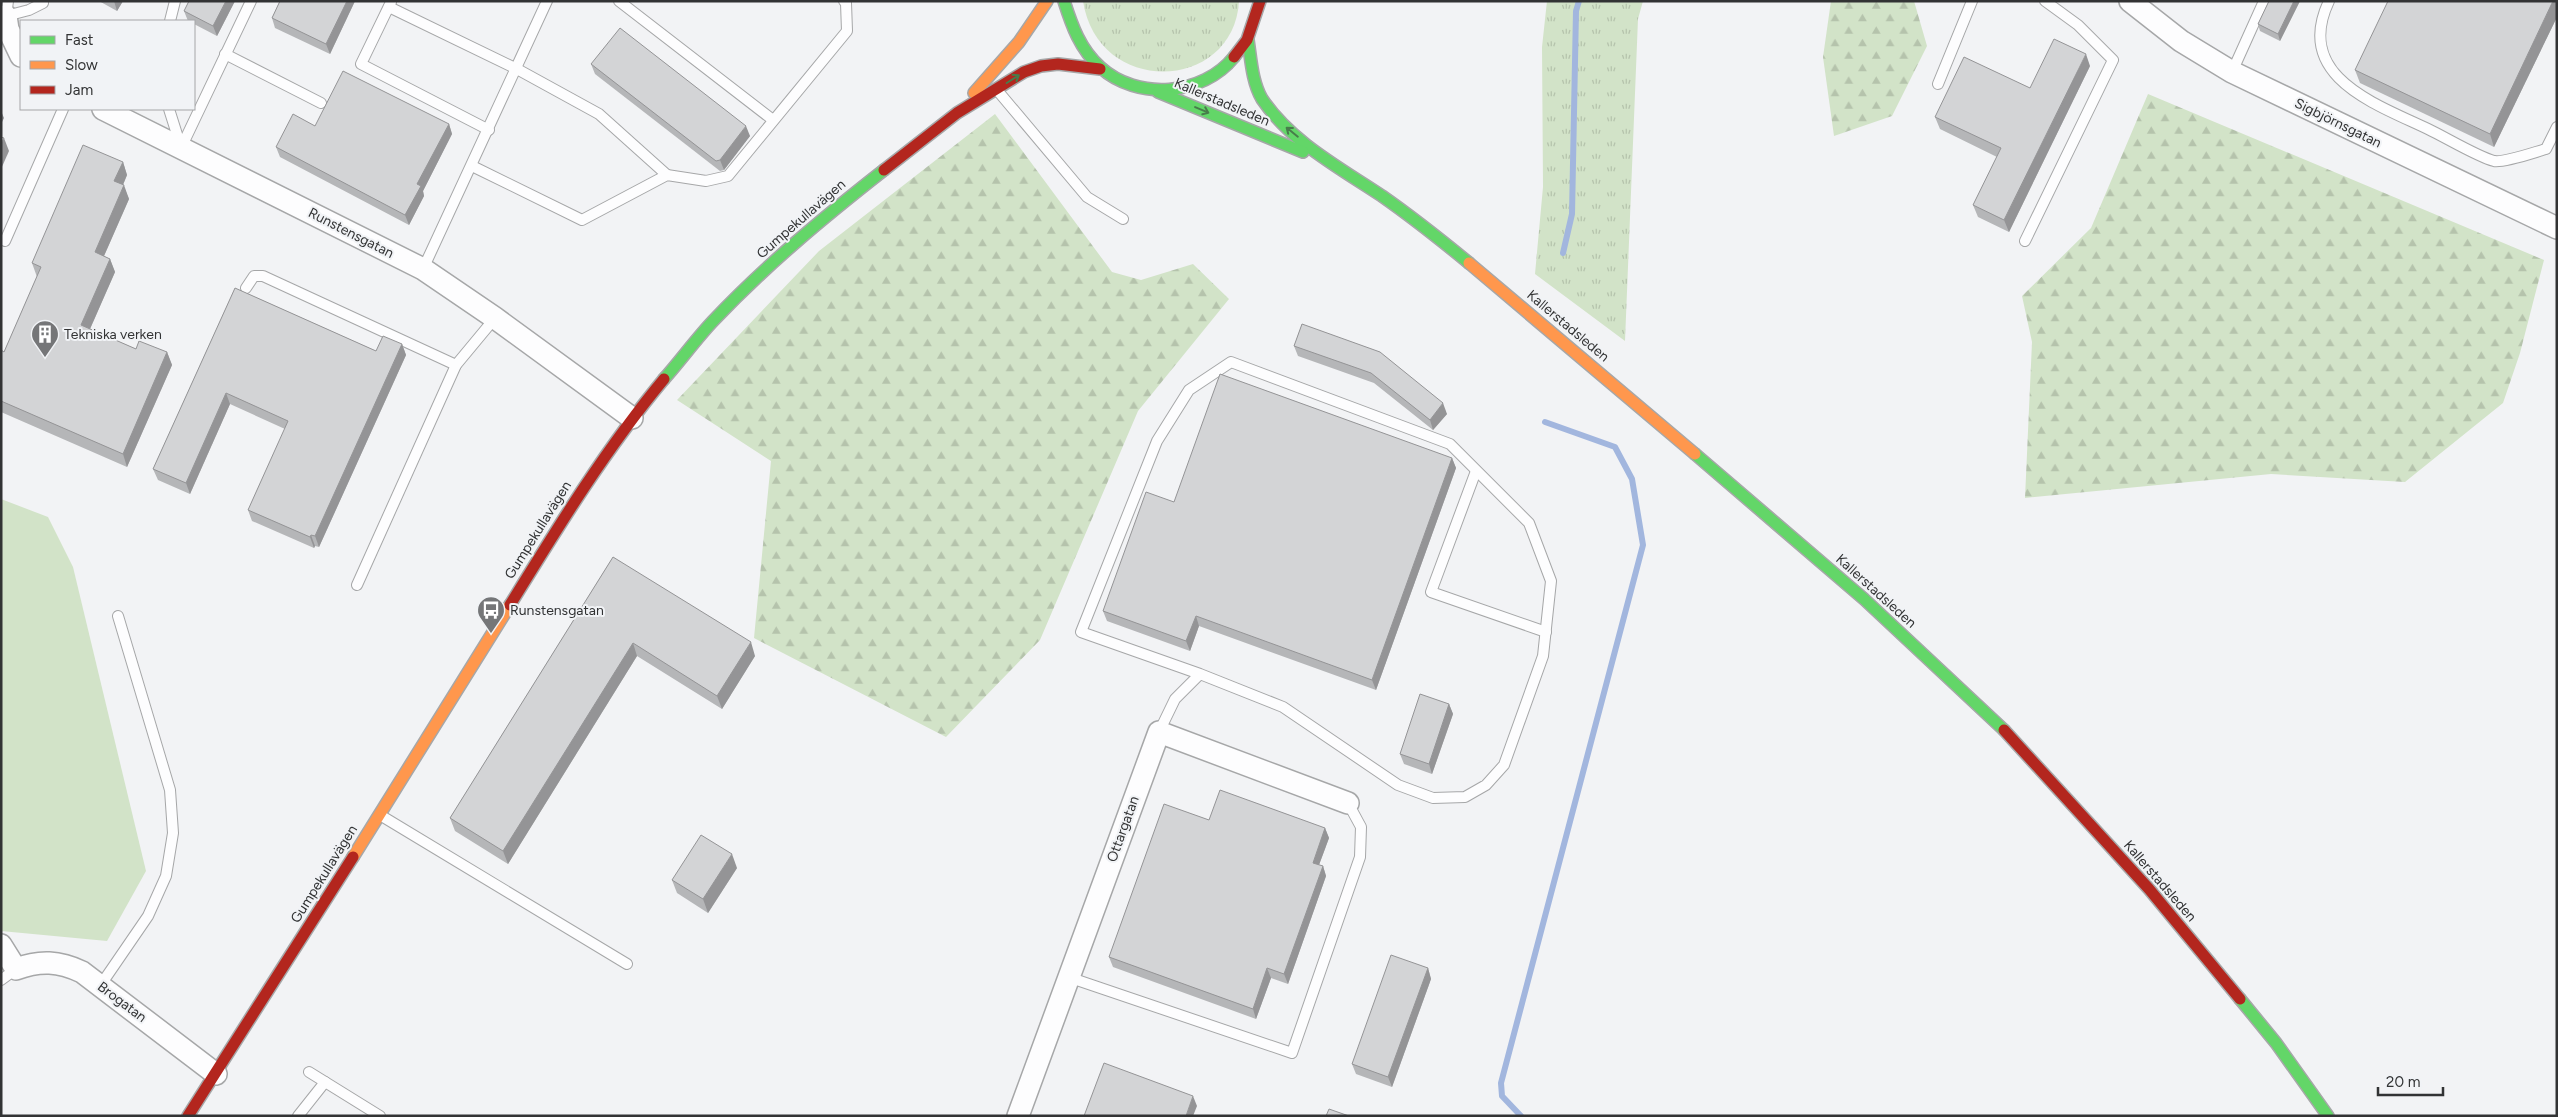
<svg xmlns="http://www.w3.org/2000/svg" width="2558" height="1117" font-family="Figtree,sans-serif">
  <defs>
    <pattern id="grass-tufts" width="24" height="20" patternUnits="userSpaceOnUse" patternTransform="scale(1.25)"><rect width="24" height="20" fill="#d2e3c8"/><path d="M3 7l-1-3M5 7V3M7 7l1-3M15 17l-1-3M17 17v-4M19 17l1-3" fill="none" stroke="#b5c3ac"/></pattern>
    <pattern id="forest-firs" width="22" height="20" patternUnits="userSpaceOnUse" patternTransform="scale(1.25)"><rect width="22" height="20" fill="#d2e3c8"/><path d="M5 1l3.5 6h-7zM16 11l3.5 6h-7z" fill="#b5c3ac"/></pattern>
  </defs>
  <rect width="100%" height="100%" fill="#f2f3f5"/>
  <g fill="url(#grass-tufts)">
    <path d="M 1083,1 L 1239,1 C 1234,92 1098,98 1083,1 Z"/>
    <polygon points="1547,1 1643,1 1638,19 1625,341 1535,274 1543,187 1542,47"/>
  </g>
  <g fill="url(#forest-firs)">
    <polygon points="1831,1 1914,1 1927,46 1892,116 1834,136 1823,57"/>
    <polygon points="2148,94 2544,260 2520,353 2503,403 2405,482 2271,474 2025,498 2032,342 2022,296 2091,228"/>
    <polygon points="995,114 1112,272 1141,280 1193,264 1229,299 1138,411 1040,640 946,737 754,638 771,461 677,400 819,251"/>
  </g>
  <polygon fill="#d2e3c8" points="1,499 48,517 73,567 146,871 107,941 1,931"/>
  <g fill="none" stroke-linecap="round" stroke-linejoin="round">
    <g stroke="#a2b6de" stroke-width="6">
      <polyline points="1563,253 1572,214 1576,11 1579,1"/>
      <polyline points="1521,1116 1502,1096 1501,1083 1643,545 1632,479 1615,447 1545,422"/>
    </g>
    <g stroke="#a6a7a8" stroke-width="12">
      <g id="lane">
        <polyline points="8,1 6,16 29,10 43,3"/>
        <polyline points="619,1 773,120"/>
        <path d="M 2329,1 C 2293,77 2376,104 2428,129 C 2445,137 2478,157 2494,161 C 2504,163 2535,152 2546,149 L 2557,127"/>
        <polyline points="391,2 361,64 489,130"/>
        <polyline points="389,7 517,69 599,114 667,175"/>
        <polyline points="170,21 175,1"/>
        <polyline points="225,54 321,103"/>
        <polyline points="2232,72 2264,1"/>
        <polyline points="1938,84 1972,1"/>
        <polyline points="997,90 1087,197 1123,219"/>
        <polyline points="169,109 181,147"/>
        <polyline points="181,148 251,1"/>
        <polyline points="472,166 582,220 667,175 706,181 728,176 847,31 846,3 844,1"/>
        <polyline points="5,241 63,109"/>
        <polyline points="2025,241 2113,60 2078,25 2045,1"/>
        <polyline points="423,269 547,1"/>
        <polyline points="246,288 254,276 263,276 456,365"/>
        <polyline points="1476,471 1431,592 1546,632"/>
        <polyline points="357,585 456,365 495,318"/>
        <polyline points="1159,732 1175,699 1200,674 1283,707 1398,785 1433,798 1465,797 1486,785 1504,765 1543,656 1551,581 1529,523 1450,444 1231,362 1189,390 1157,441 1081,632 1200,674"/>
        <polyline points="380,815 627,964"/>
        <polyline points="1068,977 1292,1053 1360,857 1361,827 1348,803"/>
        <polyline points="1,980 16,969"/>
        <polyline points="100,986 148,916 166,876 173,833 170,790 118,616"/>
        <polyline points="309,1072 380,1116"/>
        <polyline points="298,1116 325,1082"/>
      </g>
    </g>
    <g stroke="#a6a7a8" stroke-width="24">
      <g id="street">
        <polyline points="2130,1 2181,41 2232,72 2557,228"/>
        <polyline points="6,16 8,29 21,56"/>
        <polyline points="103,109 423,269 495,318 632,418"/>
        <path d="M 1,945 L 16,969 C 40,960 59,961 82,972 L 216,1074"/>
        <polyline points="1018,1116 1159,732 1348,803"/>
      </g>
    </g>
    <g stroke="#a6a7a8" stroke-width="14">
      <g id="fast">
        <path d="M 1064,1 C 1072,26 1080,49 1100,67 C 1137,101 1203,96 1234,57"/>
        <path d="M 1248,40 C 1251,59 1252,82 1262,99 C 1291,142 1340,168 1382,196 C 1412,217 1441,240 1469,263"/>
        <polyline points="1158,92 1303,152"/>
        <path d="M 664,379 C 681,360 696,339 713,321 C 766,265 824,217 884,170"/>
        <polyline points="1695,454 1864,599 2004,730"/>
        <polyline points="2240,999 2276,1043 2328,1116"/>
      </g>
    </g>
    <g stroke="#a6a7a8" stroke-width="14">
      <g id="slow">
        <polyline points="974,93 1019,42 1047,1"/>
        <polyline points="1469,263 1695,454"/>
        <polyline points="353,857 510,605"/>
      </g>
    </g>
    <g stroke="#a6a7a8" stroke-width="14">
      <g id="jam">
        <polyline points="1234,57 1247,40 1260,1"/>
        <polyline points="884,170 957,113 1024,72 1041,66 1058,64 1100,69"/>
        <path d="M 510,605 C 558,527 605,450 664,379"/>
        <polyline points="2004,730 2149,889 2240,999"/>
        <polyline points="188,1116 353,857"/>
      </g>
    </g>
    <use href="#lane" stroke="#fdfdfe" stroke-width="10"/>
    <use href="#street" stroke="#fdfdfe" stroke-width="21"/>
    <use href="#fast" stroke="#63d668" stroke-width="11"/>
    <use href="#slow" stroke="#ff974d" stroke-width="11"/>
    <use href="#jam" stroke="#b3261e" stroke-width="11"/>
  </g>
  <g fill="#b5b6b8">
    <polygon points="99,1 123,1 117,11"/>
    <polygon points="235,1 217,36 194,24 194,21 188,21 184,11"/>
    <polygon points="280,1 355,1 330,54 275,28 272,18"/>
    <polygon points="2269,1 2300,1 2280,41 2260,31 2258,24"/>
    <polygon points="2557,1 2557,17 2494,147 2360,83 2355,70"/>
    <polygon points="591,64 750,136 724,170 720,171 595,74"/>
    <polygon points="2090,66 2009,232 1978,217 1973,205 1997,157 1940,129 1935,117 2030,88"/>
    <polygon points="449,124 452,134 423,191 424,196 409,225 280,157 276,147 315,126"/>
    <polygon points="123,162 127,175 123,185 129,199 104,256 110,259 115,272 90,329 136,349 167,352 172,365 127,467 1,412 1,350 4,352 37,277 32,263"/>
    <polygon points="235,288 376,351 402,344 406,355 319,547 315,546 314,548 252,521 248,510 285,429 230,404 190,494 158,480 153,469"/>
    <polygon points="1302,324 1447,414 1433,430 1374,383 1298,356 1294,346"/>
    <polygon points="1452,458 1456,468 1376,690 1199,626 1190,651 1107,621 1103,611 1174,502"/>
    <polygon points="613,557 755,656 722,709 637,656 508,864 455,831 450,818"/>
    <polygon points="1449,704 1453,714 1432,774 1404,764 1400,754"/>
    <polygon points="1209,820 1325,828 1329,838 1319,865 1323,866 1326,876 1288,984 1271,978 1256,1019 1113,967 1109,957"/>
    <polygon points="737,868 708,913 677,893 672,880"/>
    <polygon points="1428,968 1431,979 1392,1087 1356,1074 1352,1064"/>
  </g>
  <g fill="#949496">
    <polygon points="114,1 123,1 117,11"/>
    <polygon points="226,1 235,1 217,36 213,26"/>
    <polygon points="347,1 355,1 330,54 326,44"/>
    <polygon points="2294,1 2300,1 2280,41 2278,34"/>
    <polygon points="2553,1 2557,1 2557,17 2494,147 2490,134"/>
    <polygon points="2086,54 2090,66 2009,232 2004,220"/>
    <polygon points="1,111 4,118 1,124"/>
    <polygon points="449,124 452,134 423,191 424,196 409,225 405,215 417,184"/>
    <polygon points="746,126 750,136 724,170 720,160"/>
    <polygon points="4,138 9,151 1,169 1,144"/>
    <polygon points="123,162 127,175 119,194 114,181"/>
    <polygon points="124,185 129,199 100,265 95,252"/>
    <polygon points="110,259 115,272 86,338 81,325"/>
    <polygon points="402,344 406,355 319,547 315,536"/>
    <polygon points="167,352 172,365 127,467 123,454"/>
    <polygon points="226,393 230,404 190,494 186,483"/>
    <polygon points="1443,403 1447,414 1433,430 1430,420"/>
    <polygon points="1452,458 1456,468 1376,690 1372,680"/>
    <polygon points="311,535 315,546 314,548 310,537"/>
    <polygon points="1196,616 1199,626 1190,651 1186,641"/>
    <polygon points="751,642 755,656 722,709 717,696"/>
    <polygon points="633,643 637,656 508,864 503,851"/>
    <polygon points="1449,704 1453,714 1432,774 1429,764"/>
    <polygon points="1325,828 1329,838 1316,873 1313,863"/>
    <polygon points="732,854 737,868 708,913 703,899"/>
    <polygon points="1323,866 1326,876 1288,984 1284,974"/>
    <polygon points="1267,968 1271,978 1256,1019 1253,1009"/>
    <polygon points="1428,968 1431,979 1392,1087 1388,1077"/>
    <polygon points="1193,1096 1197,1106 1193,1116 1186,1116"/>
  </g>
  <g fill="#d3d4d6" stroke="#949496">
    <polygon points="189,1 226,1 213,26 184,11"/>
    <polygon points="280,1 347,1 326,44 272,18"/>
    <polygon points="2269,1 2294,1 2278,34 2258,24"/>
    <polygon points="2388,1 2553,1 2490,134 2355,70"/>
    <polygon points="620,28 746,126 720,160 716,161 591,64"/>
    <polygon points="2054,39 2086,54 2004,220 1973,205 2001,148 1935,117 1964,57 2030,88"/>
    <polygon points="343,71 449,124 417,184 421,186 405,215 276,147 293,114 315,126"/>
    <polygon points="1,137 4,138 1,144"/>
    <polygon points="83,145 123,162 114,181 124,185 95,252 110,259 81,325 136,349 139,341 167,352 123,454 1,401 1,350 4,352 41,267 32,263"/>
    <polygon points="235,288 376,351 383,336 402,344 315,536 311,535 310,537 248,510 288,421 226,393 186,483 153,469"/>
    <polygon points="1302,324 1380,352 1443,403 1430,420 1371,373 1294,346"/>
    <polygon points="1220,374 1452,458 1372,680 1196,616 1186,641 1103,611 1146,492 1174,502"/>
    <polygon points="613,557 751,642 717,696 633,643 503,851 450,818"/>
    <polygon points="1420,694 1449,704 1429,764 1400,754"/>
    <polygon points="1220,790 1325,828 1313,863 1323,866 1284,974 1267,968 1253,1009 1109,957 1164,804 1209,820"/>
    <polygon points="701,835 732,854 703,899 672,880"/>
    <polygon points="1391,955 1428,968 1388,1077 1352,1064"/>
    <polygon points="1104,1063 1193,1096 1186,1116 1084,1116"/>
    <polygon points="1329,1109 1349,1116 1326,1116"/>
  </g>
  <defs><path id="oneway-shaft" d="M-6 0H5M1.5-3L5.5 0L1.5 3" fill="none" stroke-width="1.6" stroke-linecap="round" stroke-linejoin="round" transform="scale(1.25)"/></defs>
  <g stroke="#487c4b">
    <use href="#oneway-shaft" transform="translate(1013 79) rotate(-32)"/>
    <use href="#oneway-shaft" transform="translate(1202 110) rotate(23)"/>
    <use href="#oneway-shaft" transform="translate(1292 132) rotate(-141)"/>
  </g>
  <defs>
    <g id="building-pin" transform="scale(1.4375)"><path d="M0 17L-7.5 6A9.5 9.5 0 1 1 7.5 6Z" fill="#757678" stroke="#f1f3f6"/><path d="M-4-6H4V6H1V3H-1V6H-4ZM-2.5-4.3h1.7v1.8h-1.7ZM.8-4.3h1.7v1.8H.8ZM-2.5-1h1.7V.8h-1.7ZM.8-1h1.7V.8H.8Z" fill="#fff"/></g>
    <g id="bus-pin" transform="scale(1.4375)"><path d="M0 17L-7.5 6A9.5 9.5 0 1 1 7.5 6Z" fill="#757678" stroke="#f1f3f6"/><path d="M-5-6H5V4H4V6H2V4H-2V6H-4V4H-5ZM-3.5-4V0h7V-4ZM-3.5 1.2v1.5H-2V1.2ZM2 1.2v1.5H3.5V1.2Z" fill="#fff"/></g>
  </defs>
  <g fill-rule="evenodd">
    <use href="#building-pin" x="45" y="334"/>
    <use href="#bus-pin" x="491" y="610"/>
  </g>
  <g text-anchor="middle" dominant-baseline="central" stroke-width="4" stroke-linejoin="round" paint-order="stroke">
    <g font-size="14" fill="#323334" stroke="#f1f3f6">
      <text transform="translate(1222 102) rotate(23)">Kallerstadsleden</text>
      <text transform="translate(2338 123) rotate(26)">Sigbjörnsgatan</text>
      <text transform="translate(801 219) rotate(-41)">Gumpekullavägen</text>
      <text transform="translate(351 233) rotate(27)">Runstensgatan</text>
      <text transform="translate(1568 326) rotate(40)">Kallerstadsleden</text>
      <text transform="translate(538 530) rotate(-58)">Gumpekullavägen</text>
      <text transform="translate(1876 591) rotate(42)">Kallerstadsleden</text>
      <text transform="translate(1123 829) rotate(-70)">Ottargatan</text>
      <text transform="translate(324 874) rotate(-58)">Gumpekullavägen</text>
      <text transform="translate(2160 881) rotate(49)">Kallerstadsleden</text>
      <text transform="translate(122 1002) rotate(37)">Brogatan</text>
    </g>
    <g font-size="14" fill="#323334" stroke="#f1f3f6" text-anchor="start">
      <text x="64" y="334">Tekniska verken</text>
      <text x="510" y="610">Runstensgatan</text>
    </g>
  </g>
  <rect width="2558" height="1117" fill="none" stroke="#323334" stroke-width="5"/>
  <rect x="20" y="20" width="175" height="90" fill="#f1f3f6" stroke="#a5a6a8"/>
  <rect x="30" y="36" width="25" height="8" fill="#63d668" stroke="#a5a6a8"/>
  <text x="65" y="45" font-size="15" fill="#323334">Fast</text>
  <rect x="30" y="61" width="25" height="8" fill="#ff974d" stroke="#a5a6a8"/>
  <text x="65" y="70" font-size="15" fill="#323334">Slow</text>
  <rect x="30" y="86" width="25" height="8" fill="#b3261e" stroke="#a5a6a8"/>
  <text x="65" y="95" font-size="15" fill="#323334">Jam</text>
  <path d="M2378 1087v8h65v-8" fill="none" stroke="#323334" stroke-width="2.5"/>
  <text x="2386" y="1087" font-size="15" fill="#323334" stroke="#f1f3f6" stroke-width="4" paint-order="stroke">20 m</text>
</svg>
